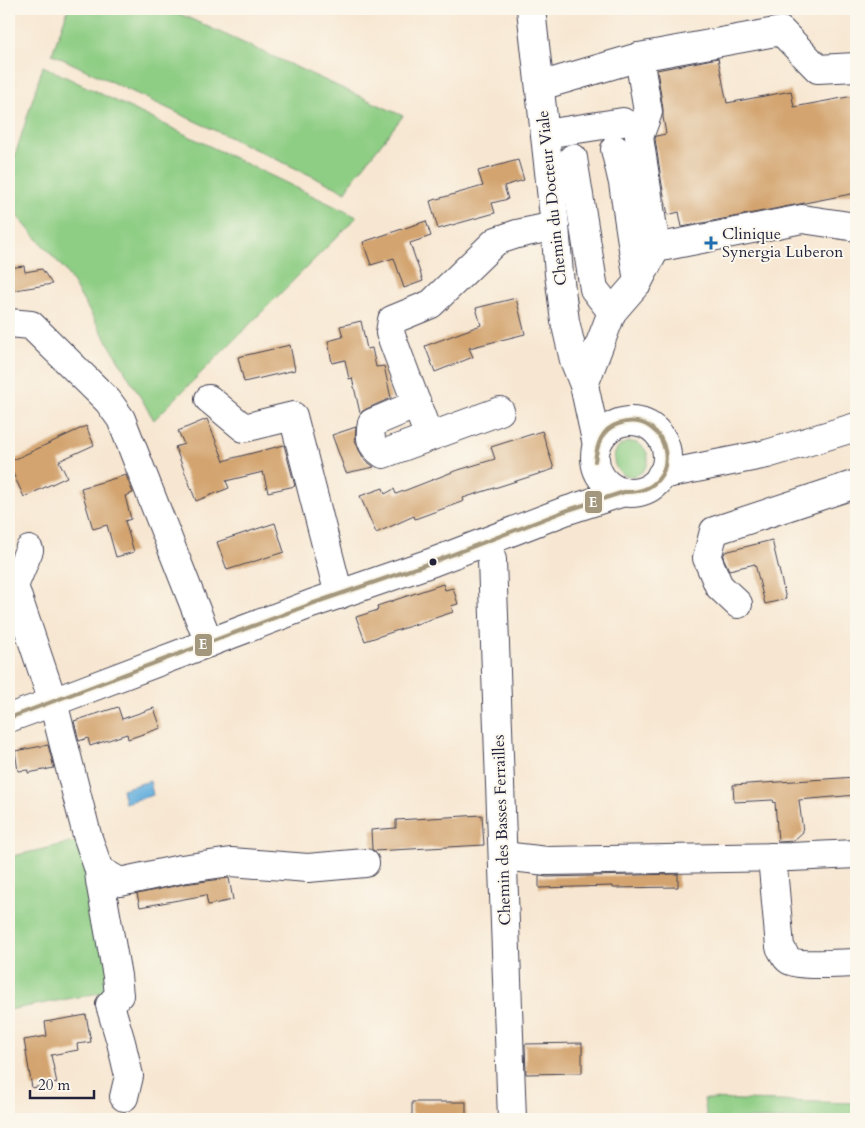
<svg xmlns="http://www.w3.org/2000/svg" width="865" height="1128" font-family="Cardo,serif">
  <rect width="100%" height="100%" fill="#fbf7ec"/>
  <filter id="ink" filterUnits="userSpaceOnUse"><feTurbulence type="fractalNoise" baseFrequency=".02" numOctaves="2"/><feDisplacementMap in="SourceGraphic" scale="10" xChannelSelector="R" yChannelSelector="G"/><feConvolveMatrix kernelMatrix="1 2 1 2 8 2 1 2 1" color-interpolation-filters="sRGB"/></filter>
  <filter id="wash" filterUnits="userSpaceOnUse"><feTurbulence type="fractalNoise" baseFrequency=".0096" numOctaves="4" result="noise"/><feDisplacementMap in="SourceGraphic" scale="20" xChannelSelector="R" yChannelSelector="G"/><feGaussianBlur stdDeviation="1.12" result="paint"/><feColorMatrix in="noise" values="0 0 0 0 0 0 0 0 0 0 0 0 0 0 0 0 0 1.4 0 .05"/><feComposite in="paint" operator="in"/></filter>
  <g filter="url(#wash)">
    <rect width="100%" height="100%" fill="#f7e7d2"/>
    <g fill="#8ecd84" stroke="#587860">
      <polygon points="68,9 169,9 403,116 351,182 346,192 52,54"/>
      <polygon points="43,66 357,217 154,420 65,270 9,207 9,175"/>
      <circle cx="631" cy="459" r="17"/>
      <polygon points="82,840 115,990 9,1010 9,857"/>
      <polygon points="704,1099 856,1103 856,1119 707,1119"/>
    </g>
    <polygon fill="#65afdd" stroke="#44688c" points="150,781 153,795 125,803 122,789"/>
    <g id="blocks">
      <g fill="#d3a470">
        <polygon points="718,58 727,103 791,91 794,107 853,96 856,112 856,193 682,227 679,212 668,215 662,185 655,139 656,136 666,134 663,117 663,109 657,70"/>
        <polygon points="518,160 524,180 504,186 508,199 492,203 495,213 438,229 430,201 483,186 478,171"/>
        <polygon points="426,221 431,236 410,243 423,281 404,288 394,258 371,265 363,242"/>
        <polygon points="24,266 25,272 42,269 52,284 9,291 9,268"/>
        <polygon points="516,298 525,334 469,348 473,357 435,372 425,346 481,325 476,308"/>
        <polygon points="361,321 367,349 372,348 376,367 384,366 391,398 366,409 360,413 352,378 349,379 345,360 332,363 328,341 343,337 340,326"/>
        <polygon points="290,345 295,370 244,382 238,357"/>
        <polygon points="207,419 224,461 233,458 284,445 295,486 268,492 263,472 226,481 229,488 196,501 175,447 184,444 178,431"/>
        <polygon points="86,426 94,445 59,461 67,477 24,497 9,465 9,462"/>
        <polygon points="356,427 355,440 359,450 364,459 374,467 346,473 332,435"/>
        <polygon points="542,431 554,469 463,498 464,501 415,519 414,516 376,533 360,496 383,488 385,494 394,489 396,494 455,471 495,459 491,447"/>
        <polygon points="126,475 133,493 125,496 131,519 125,521 134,552 116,557 107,525 93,529 81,488"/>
        <polygon points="275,523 284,552 227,570 217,542"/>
        <polygon points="772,540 786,599 765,604 755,564 729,570 723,557 725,552"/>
        <polygon points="443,584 445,590 453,588 458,604 451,606 453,612 365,641 356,617 378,610 377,606"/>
        <polygon points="118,707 122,719 154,708 161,728 128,739 127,734 90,746 88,738 79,741 74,721"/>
        <polygon points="48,745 54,768 28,773 28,770 18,771 15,751"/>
        <polygon points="856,777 856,795 799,800 803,832 793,841 778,842 775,802 774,803 773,800 734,802 733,785"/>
        <polygon points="482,815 484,845 374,851 372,849 371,830 396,828 396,820"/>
        <polygon points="678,874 678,887 613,888 613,886 539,888 539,876 547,877"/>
        <polygon points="229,878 233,900 208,905 206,895 140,907 137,894 184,884"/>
        <polygon points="86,1015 91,1042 77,1044 78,1050 51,1055 57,1083 32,1088 24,1040 47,1036 45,1022"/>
        <polygon points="582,1043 582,1073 526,1074 525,1044"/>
        <rect x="412" y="1102" width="54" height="17"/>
      </g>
    </g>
  </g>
  <g filter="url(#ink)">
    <use href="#blocks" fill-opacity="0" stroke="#424052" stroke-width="1"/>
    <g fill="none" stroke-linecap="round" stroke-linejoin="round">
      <g stroke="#424052" stroke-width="30">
        <g id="minor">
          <polyline points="531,9 555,226 559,274 565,321 574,360 584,385 597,445"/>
          <polyline points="540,86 639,57"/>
          <polyline points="545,134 623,122"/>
          <polyline points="615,149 623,183 638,282"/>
          <polyline points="573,158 594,289 612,312"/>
          <polyline points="656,248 802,219 856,227"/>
          <polyline points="9,323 31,325 108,401 121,419 209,643"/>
          <polyline points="584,385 612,312 638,282 656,248 639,137 648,112 639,57 781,31 818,69 856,67"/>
          <polyline points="209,399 244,428 293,416 339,595"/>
          <path d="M 417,404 L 372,423 C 369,438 370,445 383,454 L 500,411"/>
          <circle cx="631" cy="457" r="36"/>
          <polyline points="429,437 390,333 392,320 431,304 496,241 517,234 555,226"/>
          <polyline points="661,475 767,454 856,427"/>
          <polyline points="487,542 492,560 512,1119"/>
          <polyline points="29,550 14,586 53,702 87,835 99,870 120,882 181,869 231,862 308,868 365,863"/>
          <polyline points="738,604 719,586 707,558 714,531 856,484"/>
          <polyline points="9,718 53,702 311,604 433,562 565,511 624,492"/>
          <polyline points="503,856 547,861 791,857 856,854"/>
          <path d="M 772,857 L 780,947 C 783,951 785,958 789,960 C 798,967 843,963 856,963"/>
          <polyline points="99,870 100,881 117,976 119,995 110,1005 121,1042 129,1076 124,1097"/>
        </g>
      </g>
      <use href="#minor" stroke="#fff" stroke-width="28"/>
      <g stroke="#fbf7ec" stroke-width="8">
        <path id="bus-1" d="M 9,718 L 311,604 L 433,562 L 565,511 L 624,492 C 689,494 671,406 618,424 C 601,429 597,446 595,461"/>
      </g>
      <use href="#bus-1" stroke="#a3977d" stroke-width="4"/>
    </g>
  </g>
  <path fill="#1f6fb2" stroke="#fbf7ec" stroke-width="2" d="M708.5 235.5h5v5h5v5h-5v5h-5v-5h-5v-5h5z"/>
  <circle fill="#22223b" stroke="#fbf7ec" stroke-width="2" cx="433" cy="562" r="4.5"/>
  <g text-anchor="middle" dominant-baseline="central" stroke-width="4" stroke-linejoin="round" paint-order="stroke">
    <g font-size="16" fill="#22223b" stroke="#fbf7ec">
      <text transform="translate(552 198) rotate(-96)">Chemin du Docteur Viale</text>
      <text transform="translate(502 830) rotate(-92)">Chemin des Basses Ferrailles</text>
    </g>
    <g font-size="16" fill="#22223b" stroke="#fbf7ec" text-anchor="start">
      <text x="722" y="234">Clinique<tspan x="722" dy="18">Synergia Luberon</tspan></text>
    </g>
  </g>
  <g stroke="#fbf7ec" stroke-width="2">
    <rect x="584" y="490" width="19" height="24" rx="5" fill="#a3977d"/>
    <rect x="194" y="633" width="19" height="24" rx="5" fill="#a3977d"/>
  </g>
  <g font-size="14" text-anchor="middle" font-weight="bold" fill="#fff">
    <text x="593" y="507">E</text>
    <text x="203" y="649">E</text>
  </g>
  <rect width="865" height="1128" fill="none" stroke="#fbf7ec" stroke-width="30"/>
  <path d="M30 1090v8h64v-8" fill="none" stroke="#22223b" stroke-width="2.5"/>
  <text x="38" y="1090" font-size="15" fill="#22223b" stroke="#fbf7ec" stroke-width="4" paint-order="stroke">20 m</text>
</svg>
